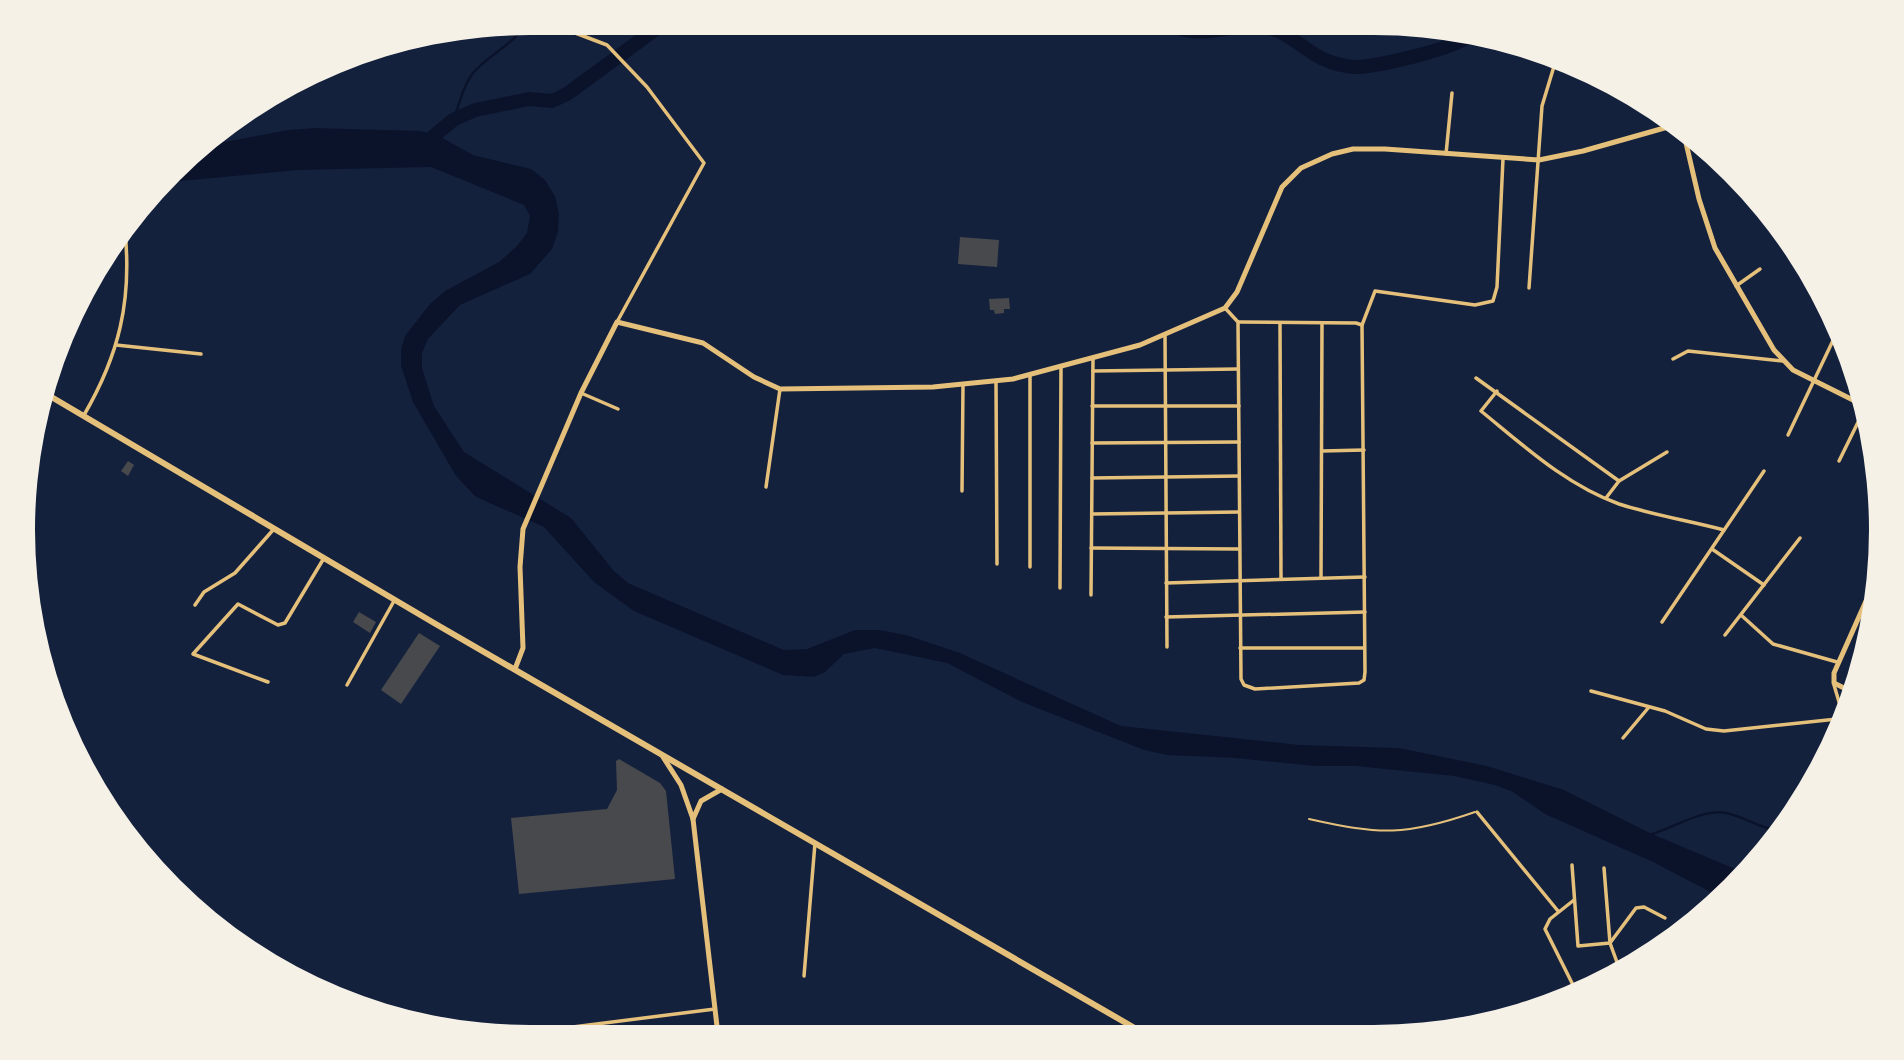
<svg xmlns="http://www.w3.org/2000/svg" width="1904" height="1060" font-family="Jost,sans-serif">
  <rect width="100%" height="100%" fill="#14213d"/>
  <polygon fill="#0b132b" points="315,128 420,131 437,135 473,155 531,169 545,180 555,196 559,214 558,232 552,249 530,274 460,305 428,339 422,353 422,368 434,406 464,452 571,518 614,571 628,583 784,650 807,649 855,630 879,630 906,635 960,653 1121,726 1300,745 1399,748 1487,766 1564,790 1652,834 1745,873 1722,898 1653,862 1545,814 1513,792 1495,785 1454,776 1356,766 1315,766 1235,758 1167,755 1144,750 1022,702 947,663 875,648 844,654 825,672 814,677 783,675 634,611 594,582 544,527 476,497 456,476 413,402 401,366 401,349 405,336 430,304 445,291 499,262 516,247 527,233 530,216 524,205 431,167 299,170 170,182 204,146 288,130"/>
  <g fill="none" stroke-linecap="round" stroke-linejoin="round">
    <g stroke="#0b132b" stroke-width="2.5">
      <path d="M 453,120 C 460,104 462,87 473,73 C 488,55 513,45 527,23"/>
      <path d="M 1652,834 C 1673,828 1704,808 1726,813 C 1744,816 1759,829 1778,830"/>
    </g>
    <g stroke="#0b132b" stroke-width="14">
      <path d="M 1168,24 C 1201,41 1229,23 1262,27 C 1288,29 1305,53 1328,61 C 1335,64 1346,66 1354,67 C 1373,68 1460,48 1471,34"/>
      <polyline points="423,145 453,120 475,110 529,99 552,101 567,94 664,23"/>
    </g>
  </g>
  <g fill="#48494c">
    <polygon points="960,237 999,240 997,267 958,264"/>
    <polygon points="1009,298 1010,309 1004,309 1004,313 995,314 994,310 990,310 989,299"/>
    <polygon points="128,461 134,465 128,476 121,471"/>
    <polygon points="359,612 376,622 370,633 353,622"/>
    <polygon points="419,633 440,646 401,704 381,690"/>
    <polygon points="619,759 660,783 666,791 675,879 519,894 511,818 607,809 617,790 616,761"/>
  </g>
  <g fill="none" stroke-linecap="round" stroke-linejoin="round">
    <path stroke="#e5c07b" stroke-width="2" d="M 1309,819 C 1380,835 1406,836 1475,812"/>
    <g stroke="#e5c07b" stroke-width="3.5">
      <polyline points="549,23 607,45 647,87 704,163 617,322"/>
      <polyline points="1446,154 1452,93"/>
      <polyline points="1736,286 1760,269"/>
      <polyline points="1529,288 1542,106 1555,63"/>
      <polyline points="1810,289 1817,304 1833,316"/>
      <polyline points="1225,308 1238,322 1241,679 1244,685 1255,689 1359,683 1364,680 1365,672 1362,325 1375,291 1475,305 1493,301 1497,287 1503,159"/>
      <polyline points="1239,322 1356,323 1362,325"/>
      <polyline points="1280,323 1281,579"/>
      <polyline points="1165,335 1167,647"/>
      <polyline points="116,345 201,354"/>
      <polyline points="1673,359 1688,351 1783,361"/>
      <polyline points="1093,371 1238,369"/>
      <polyline points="1476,378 1619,481"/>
      <polyline points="996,382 997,564"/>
      <path d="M 1497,391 L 1481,411 C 1524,446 1566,485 1619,504 C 1653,515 1690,521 1724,530"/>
      <polyline points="581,393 618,409"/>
      <polyline points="1092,406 1239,406"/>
      <path d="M 84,415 C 119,355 132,301 125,231"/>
      <polyline points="1788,435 1838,330"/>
      <polyline points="1092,443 1239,442"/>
      <polyline points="1322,451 1364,450"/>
      <polyline points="1839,461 1865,408"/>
      <polyline points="1092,478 1239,476"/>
      <polyline points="766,487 780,389"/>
      <polyline points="962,491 963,385"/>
      <polyline points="1606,498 1619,481 1667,452"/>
      <polyline points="1092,514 1239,512"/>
      <polyline points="1091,548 1239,549"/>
      <polyline points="1712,549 1764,585"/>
      <polyline points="1030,567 1030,375"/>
      <polyline points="1321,578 1322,323"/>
      <polyline points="1166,583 1365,577"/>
      <polyline points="1060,588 1061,367"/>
      <polyline points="1091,595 1093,359"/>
      <polyline points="195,605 204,592 235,573 273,530"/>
      <polyline points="1741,615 1773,644 1837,662"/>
      <polyline points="1166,617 1365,612"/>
      <polyline points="1662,622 1764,471"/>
      <polyline points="1725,635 1800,538"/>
      <polyline points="1240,648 1364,648"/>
      <polyline points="268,682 193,654 238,604 278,625 285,623 324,558"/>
      <polyline points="347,685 394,601"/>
      <polyline points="1591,691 1665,711 1706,729 1724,731 1837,719 1842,712 1834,685"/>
      <polyline points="1623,738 1649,707"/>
      <polyline points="1477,812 1558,911"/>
      <polyline points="1572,865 1578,946 1610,943 1636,908 1644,907 1665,918"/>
      <polyline points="1574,900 1550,919 1545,929 1575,989"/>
      <polyline points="804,976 815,843"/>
      <polyline points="1568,995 1618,965 1610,943 1604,868"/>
      <polyline points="541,1036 549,1030 715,1009"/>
    </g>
    <g stroke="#e5c07b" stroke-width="5">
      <polyline points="1683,130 1699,199 1715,248 1774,350 1793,370 1865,406"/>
      <polyline points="515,669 523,648 520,567 523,529 581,393 617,322 703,343 754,377 780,389 933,387 1013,379 1140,345 1225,308 1237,292 1282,187 1301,168 1332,154 1353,149 1385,149 1539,160 1583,151 1675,125"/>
      <polyline points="1854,693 1834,683 1834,673 1878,574"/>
    </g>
    <g stroke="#e5c07b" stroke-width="5">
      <polyline points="663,757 681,785 693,819 718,1035"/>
      <polyline points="693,819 701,801 722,789"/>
    </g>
    <polyline stroke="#e5c07b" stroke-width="6" points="43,392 434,623 1145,1034"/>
  </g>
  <path d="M0 0H1904V1060H0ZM530 35H1374A495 495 0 0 1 1869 530V530A495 495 0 0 1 1374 1025H530A495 495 0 0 1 35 530V530A495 495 0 0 1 530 35Z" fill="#f6f1e7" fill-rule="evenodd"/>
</svg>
